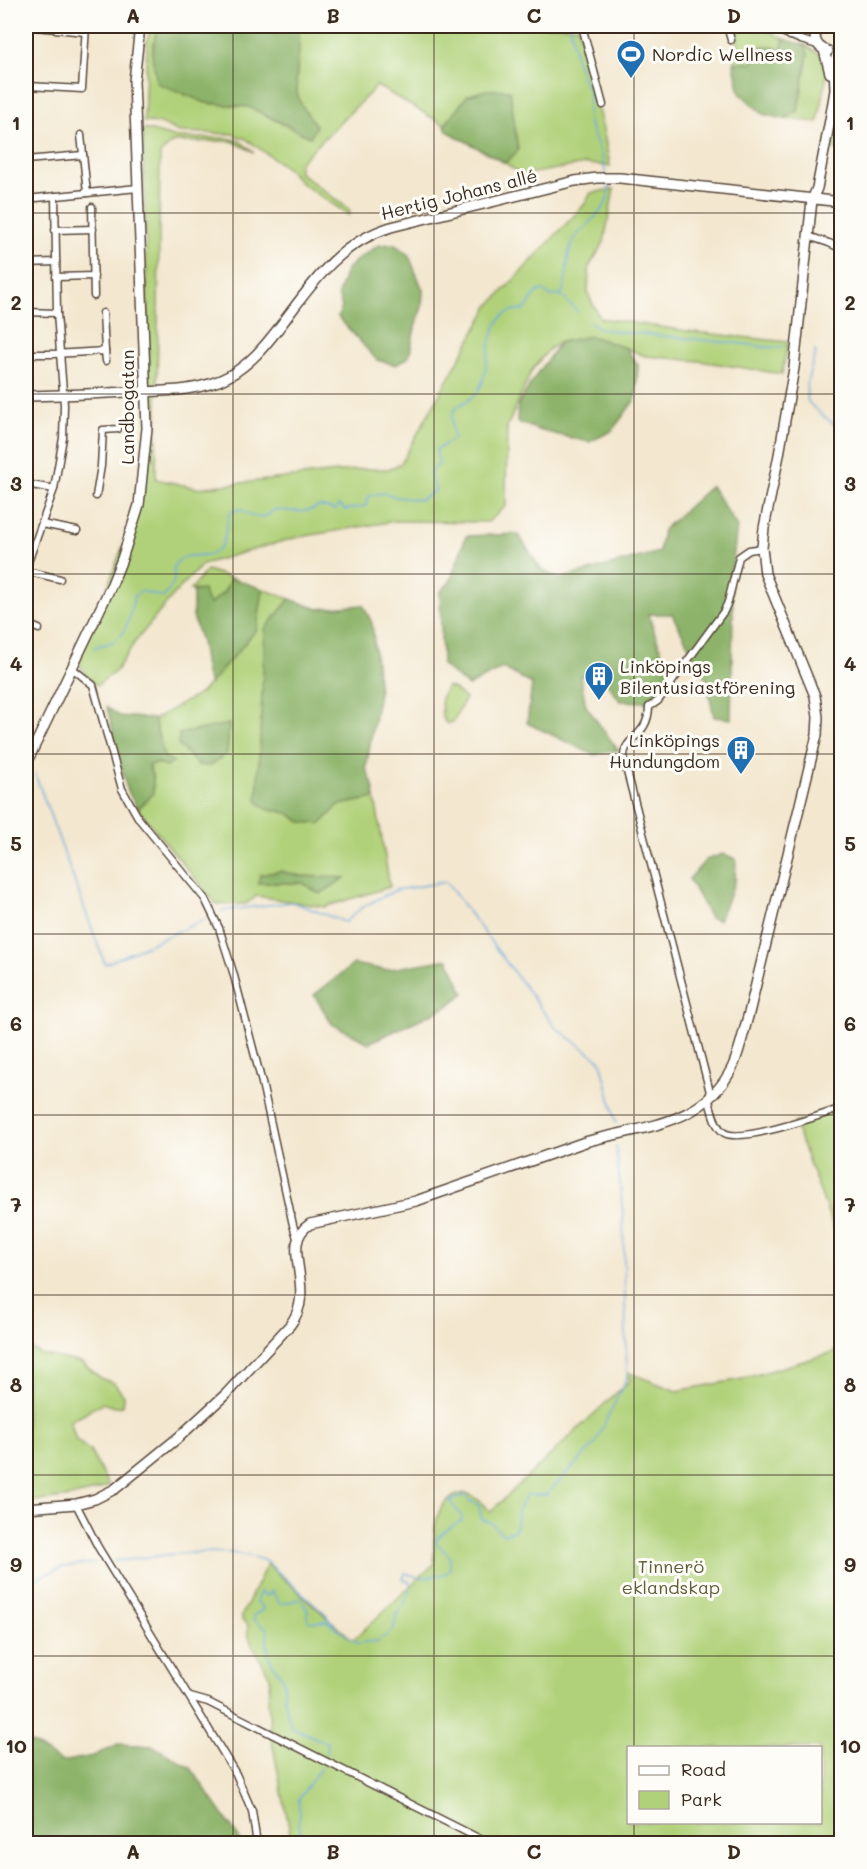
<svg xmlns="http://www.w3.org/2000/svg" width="867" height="1869" font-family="Mali,sans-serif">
  <rect width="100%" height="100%" fill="#fdfcf7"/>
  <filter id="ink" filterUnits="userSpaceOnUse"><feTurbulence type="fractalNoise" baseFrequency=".0167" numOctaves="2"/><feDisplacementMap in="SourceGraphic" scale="12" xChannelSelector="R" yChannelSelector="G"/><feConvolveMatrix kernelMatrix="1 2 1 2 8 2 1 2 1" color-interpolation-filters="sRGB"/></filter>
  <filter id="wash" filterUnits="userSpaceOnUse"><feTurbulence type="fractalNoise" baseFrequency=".008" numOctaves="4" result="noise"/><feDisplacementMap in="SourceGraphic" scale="24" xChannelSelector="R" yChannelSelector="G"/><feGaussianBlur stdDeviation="1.35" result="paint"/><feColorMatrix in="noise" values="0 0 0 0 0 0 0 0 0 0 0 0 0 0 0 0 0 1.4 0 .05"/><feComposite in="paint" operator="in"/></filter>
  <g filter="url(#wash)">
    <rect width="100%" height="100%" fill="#f3e7cf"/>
    <g fill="#b0d179" stroke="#767e4c" stroke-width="1.5" fill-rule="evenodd">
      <path d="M 151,26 L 157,26 L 152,55 L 206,103 L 249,107 L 310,137 L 316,126 C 311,118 304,110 300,102 C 290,79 304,50 298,26 L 420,26 L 423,30 L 428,26 L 578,26 L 604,134 L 610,166 L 585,164 L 522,175 L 505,163 L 518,150 L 468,96 L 445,125 L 377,86 L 299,163 L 299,172 L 346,207 L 350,211 L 349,215 L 301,183 L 288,169 L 246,139 L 232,134 L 179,132 L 160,123 L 144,122 L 147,42 Z"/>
      <path d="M 741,26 C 758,26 769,30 784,39 L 781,52 L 752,63 L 741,62 L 734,64 L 739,48 L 735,31 Z"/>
      <polygon points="805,45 821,55 827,74 818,122 784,119 798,111 808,54"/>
      <polygon points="144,129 177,138 227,138 240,141 254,152 232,141 173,142 160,154 156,479 197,488 363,469 390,469 401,463 489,306 584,205 591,193 614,189 604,242 589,267 588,294 600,318 694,332 788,342 782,374 700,361 645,356 626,348 560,342 549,349 532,370 507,427 506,506 488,522 395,521 294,538 203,564 175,593 135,642 116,671 97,685 87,677 79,662 143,493 151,441 143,134"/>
      <polygon points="207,570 231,578 224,592 209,605 203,591 190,590"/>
      <path d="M 263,589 L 290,599 L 265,629 L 266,809 L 288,813 L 301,822 L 339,805 L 375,798 L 390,887 L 324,907 L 257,896 L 246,904 L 216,904 L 138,809 L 153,794 L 153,777 L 147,765 L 173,762 L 164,757 L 154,719 L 201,693 L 257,629 ZM 280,871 L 301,876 L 344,878 L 320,894 L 303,883 L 258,883 Z"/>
      <polygon points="447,686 454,689 465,699 453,722 447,724 442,718 441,698"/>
      <polygon points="841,1109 841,1247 794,1123"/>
      <path d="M 26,1341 L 27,1346 L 40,1354 L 82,1363 L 102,1379 L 114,1383 L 124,1396 L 123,1406 L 115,1407 L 102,1403 L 70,1421 L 76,1440 L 90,1451 L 109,1486 C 82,1496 55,1501 26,1501 Z"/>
      <path d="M 841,1348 L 841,1843 L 292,1843 L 271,1736 L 268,1701 L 270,1677 L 252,1645 L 248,1634 L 248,1625 L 242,1620 L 242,1615 L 267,1564 L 353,1640 L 434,1564 C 434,1537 430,1496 467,1493 L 480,1501 L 490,1512 L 631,1379 L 627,1377 L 627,1372 L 677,1391 L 742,1379 L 831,1353 ZM 628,1748 L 820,1748 L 820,1822 L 628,1822 Z"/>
    </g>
    <g fill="#8cb369" stroke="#646e44" stroke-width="1.5">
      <path d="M 157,26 L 298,26 C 304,50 290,79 300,102 C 304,110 311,118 316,126 L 310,137 L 249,107 L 206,103 L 157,83 L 152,55 Z"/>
      <polygon points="784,39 805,45 808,54 798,111 784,119 763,114 740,93 734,64 741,62 752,63 761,46 773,46 781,51"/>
      <polygon points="841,79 841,150 828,151"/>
      <polygon points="486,90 510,90 518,151 505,163 447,131 445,125 467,96"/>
      <polygon points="394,244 408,254 423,290 422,307 415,327 409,357 396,365 377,360 338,317 342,307 338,295 346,270 359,258 379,245"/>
      <polygon points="591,336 626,348 638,365 636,398 612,431 589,442 542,431 517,422 518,406 531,383 560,342"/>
      <polygon points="711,486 737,527 731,575 733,611 731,719 714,717 706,679 672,614 648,614 671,678 647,702 620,701 602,675 580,676 586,706 618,750 594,755 527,723 532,684 503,668 468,686 442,665 440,592 450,582 466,536 518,534 540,568 559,579 659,552 663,530"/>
      <polygon points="231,578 263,589 257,629 210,684 206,674 201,642 193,617 193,591 203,590 209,605 224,592"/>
      <polygon points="290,599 318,609 363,605 372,623 379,692 366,768 373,785 375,798 339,805 321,824 301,822 288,813 266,809 257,801 265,629"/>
      <polygon points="107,707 119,716 154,719 164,757 174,762 166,767 158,763 148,765 153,777 153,794 138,809 127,790"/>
      <polygon points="229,724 227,753 210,766 198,765 178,745 179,734"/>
      <polygon points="723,854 736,859 735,881 719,920 710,918 689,879 706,860"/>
      <polygon points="280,871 301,876 345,878 320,894 303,883 258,883 260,875"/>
      <polygon points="448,959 464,993 448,1006 369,1043 332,1024 314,995 354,964 385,970"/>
      <polygon points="26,1740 62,1762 93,1756 118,1744 153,1746 191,1768 239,1838 239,1843 26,1843"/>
    </g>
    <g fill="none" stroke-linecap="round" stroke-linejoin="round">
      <g stroke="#6aa8dc" stroke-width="1.5">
        <polyline points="570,26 576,59 589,94 588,121 601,154 606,174"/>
        <polyline points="561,295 578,312"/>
        <path d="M 589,321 L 601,329 L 623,332 L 753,345 C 763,349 772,346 782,348"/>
        <path d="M 814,350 L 816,353 C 812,364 803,390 808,401 C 812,409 834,424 842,430"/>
        <path d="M 94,648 C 100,644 106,645 112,642 C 128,635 131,611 134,596 L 141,591 L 164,597 C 167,592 173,585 174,580 C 175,573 171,569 177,562 C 188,549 215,563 222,544 C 227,534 226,522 230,512 L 240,509 C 252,517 263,523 273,510 C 289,509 303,516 319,506 L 335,510 L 339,505 L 345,510 L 366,506 L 368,497 L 376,494 L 386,493 L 396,497 L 420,500 L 436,490 L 430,475 L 433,469 L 439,465 L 436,450 L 454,439 C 444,392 470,414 482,383 C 491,359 485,306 525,310 L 536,293 L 542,290 L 550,296 L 561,295 C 570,278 564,256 574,240 C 586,220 614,211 608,182"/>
        <polyline points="35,774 105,964 206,919"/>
        <polyline points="221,911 292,902 345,922 364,906 396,890 446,882 555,1027 601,1061 616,1123"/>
        <path d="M 114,1561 C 158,1557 227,1543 267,1562 L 326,1614 L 334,1625"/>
        <polyline points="26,1583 63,1567 94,1563"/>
        <path d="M 326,1754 L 327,1743 L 291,1727 L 284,1698 L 284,1680 L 270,1660 L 268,1654 L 267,1638 L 268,1630 L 254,1620 L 254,1615 L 263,1610 L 262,1605 L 256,1602 L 260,1592 L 267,1596 L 272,1591 L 280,1604 L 301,1599 L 308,1611 L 308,1620 L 310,1622 L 327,1621 L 357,1643 L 378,1641 L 393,1631 L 397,1614 L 405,1603 L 410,1591 L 410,1584 L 409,1581 L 403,1579 L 405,1573 L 420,1578 L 445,1574 L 450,1569 L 450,1557 L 437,1543 L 437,1539 C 439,1535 457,1522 462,1521 L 461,1515 L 450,1502 L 451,1500 L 466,1495 L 468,1500 L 479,1505 L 482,1520 C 493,1520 494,1529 504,1534 L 515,1530 L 519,1508 L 526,1495 L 546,1495 L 595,1444 L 627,1377 L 623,1214 L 616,1146"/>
        <polyline points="303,1844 299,1823 299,1799 321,1767"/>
      </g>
    </g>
  </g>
  <g filter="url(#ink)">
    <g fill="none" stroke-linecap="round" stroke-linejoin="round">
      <g stroke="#574639" stroke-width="9">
        <g id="street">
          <polyline points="26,26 85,32"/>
          <polyline points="582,26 603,105"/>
          <polyline points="727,26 731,40"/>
          <polyline points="768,26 801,40 818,45"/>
          <polyline points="790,36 817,28"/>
          <polyline points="28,86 82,89 86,26"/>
          <polyline points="81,135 87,193"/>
          <polyline points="26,160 83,155"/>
          <polyline points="26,199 138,188"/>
          <polyline points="92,207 94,296"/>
          <polyline points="55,230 93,229"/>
          <polyline points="808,236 829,243 842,249"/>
          <polyline points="26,263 56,262"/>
          <polyline points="56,277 94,276"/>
          <polyline points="26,312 57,313"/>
          <polyline points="103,313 105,351"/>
          <polyline points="26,354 54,354 105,351 106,361"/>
          <polyline points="26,435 28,436"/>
          <polyline points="26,484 54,489"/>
          <polyline points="96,496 101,466 103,430 118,429"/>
          <polyline points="42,524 77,531"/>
          <polyline points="26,568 54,489 63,438 64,405 57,313 55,196"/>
          <polyline points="26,571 60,579"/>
          <polyline points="26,624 39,629"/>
          <polyline points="72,668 93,685 122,789 139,819 205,899 219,928 233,972 262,1083 293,1225 297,1238"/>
          <path d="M 711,1096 L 624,760 C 622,736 648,739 649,707 L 658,701 L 724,611 L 728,602 L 739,557 L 749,550 L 762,548"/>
          <path d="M 708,1098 C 712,1109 714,1125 723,1132 C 738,1145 821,1115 842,1108"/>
          <polyline points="76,1504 98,1547 236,1774 252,1811 257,1844"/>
          <polyline points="190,1697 208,1702 490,1844"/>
        </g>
      </g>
      <g stroke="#574639" stroke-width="12">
        <g id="secondary">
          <path d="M 820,26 C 811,35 815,47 828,51"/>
          <polyline points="838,26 842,30"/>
          <polyline points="824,50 830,73"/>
          <path d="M 26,396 C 59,395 93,394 126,392 C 160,391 198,393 229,376 C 250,364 264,347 278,329 C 311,286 336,244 391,227 L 575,181 L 597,178 L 620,178 L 842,202"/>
          <polyline points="26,764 112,584 122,559 139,505 147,428 134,81 140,26"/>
          <path d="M 26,1508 L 76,1504 L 95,1499 L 115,1489 L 179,1437 L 226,1394 L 290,1325 C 319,1288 277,1245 310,1224 L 416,1201 L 585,1142 C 640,1126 704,1127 733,1066 C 740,1050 744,1030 749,1013 L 817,735 L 818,717 L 815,696 L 765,574 L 762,548 L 764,528 L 779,455 L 794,368 L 812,200 L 817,188 L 830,120 L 835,90 L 834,64 L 840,46"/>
        </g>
      </g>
      <use href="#street" stroke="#fff" stroke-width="6"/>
      <use href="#secondary" stroke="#fff" stroke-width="9"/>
    </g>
  </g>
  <path fill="none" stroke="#3b2a1e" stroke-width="1.5" stroke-opacity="0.55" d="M 233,26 L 233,1844M 434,26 L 434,1844M 634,26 L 634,1748M 26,213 L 842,213M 26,394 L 842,394M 26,574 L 842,574M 26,754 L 842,754M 26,934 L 842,934M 26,1115 L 842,1115M 26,1295 L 842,1295M 26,1475 L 842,1475M 26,1656 L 842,1656M 634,1822 L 634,1844"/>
  <defs>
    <g id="stadium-pin" transform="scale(1.5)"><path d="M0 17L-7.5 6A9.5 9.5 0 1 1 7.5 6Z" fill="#1f6fb2" stroke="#fdfcf7"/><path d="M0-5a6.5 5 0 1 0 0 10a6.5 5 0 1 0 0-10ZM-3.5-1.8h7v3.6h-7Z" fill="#fff"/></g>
    <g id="building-pin" transform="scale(1.5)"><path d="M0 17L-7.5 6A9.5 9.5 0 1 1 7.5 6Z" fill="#1f6fb2" stroke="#fdfcf7"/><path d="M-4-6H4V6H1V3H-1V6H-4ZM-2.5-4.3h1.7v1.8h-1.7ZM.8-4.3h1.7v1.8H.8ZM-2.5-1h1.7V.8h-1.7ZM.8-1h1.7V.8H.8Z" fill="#fff"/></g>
  </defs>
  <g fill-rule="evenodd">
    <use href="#stadium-pin" x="631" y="54"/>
    <use href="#building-pin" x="599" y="676"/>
    <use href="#building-pin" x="741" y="750"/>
  </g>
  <g text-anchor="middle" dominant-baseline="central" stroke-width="6" stroke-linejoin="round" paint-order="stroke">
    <g font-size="18" fill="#3b2a1e" stroke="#fdfcf7" text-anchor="start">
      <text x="652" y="54">Nordic Wellness</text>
      <text x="620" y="666">Linköpings<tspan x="620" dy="21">Bilentusiastförening</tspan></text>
      <text x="720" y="740" text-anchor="end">Linköpings<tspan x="720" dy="21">Hundungdom</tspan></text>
    </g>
    <g font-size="18" fill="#3b2a1e" stroke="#fdfcf7">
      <text transform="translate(459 194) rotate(-14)">Hertig Johans allé</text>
      <text transform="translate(127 407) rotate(-90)">Landbogatan</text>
    </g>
    <g font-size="18" fill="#5e5c39" stroke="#fdfcf7">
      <text x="671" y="1566">Tinnerö<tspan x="671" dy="21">eklandskap</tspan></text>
    </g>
  </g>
  <rect width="867" height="1869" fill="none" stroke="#fdfcf7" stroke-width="66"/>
  <rect x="627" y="1746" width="195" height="78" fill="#fdfcf7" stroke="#afa8a0" stroke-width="1.5"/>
  <rect x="639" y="1766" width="30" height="9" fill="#ffffff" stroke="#afa8a0" stroke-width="1.5"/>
  <text x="681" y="1776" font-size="18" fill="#3b2a1e">Road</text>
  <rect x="639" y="1791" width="30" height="18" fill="#b0d179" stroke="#afa8a0" stroke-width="1.5"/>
  <text x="681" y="1806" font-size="18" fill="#3b2a1e">Park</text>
  <rect x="33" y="33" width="801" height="1803" fill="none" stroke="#3b2a1e" stroke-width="2"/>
  <g font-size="20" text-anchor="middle" font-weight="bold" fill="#3b2a1e">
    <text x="133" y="23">A</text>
    <text x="333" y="23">B</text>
    <text x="534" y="23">C</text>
    <text x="734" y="23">D</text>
    <text x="16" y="130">1</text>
    <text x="850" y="130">1</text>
    <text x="16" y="310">2</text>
    <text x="850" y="310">2</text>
    <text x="16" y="491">3</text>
    <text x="850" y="491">3</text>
    <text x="16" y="671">4</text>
    <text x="850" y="671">4</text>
    <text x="16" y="851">5</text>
    <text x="850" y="851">5</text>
    <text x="16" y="1031">6</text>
    <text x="850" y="1031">6</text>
    <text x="16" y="1212">7</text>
    <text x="850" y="1212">7</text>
    <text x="16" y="1392">8</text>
    <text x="850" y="1392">8</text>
    <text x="16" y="1572">9</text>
    <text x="850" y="1572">9</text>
    <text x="16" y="1753">10</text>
    <text x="850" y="1753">10</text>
    <text x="133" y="1859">A</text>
    <text x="333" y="1859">B</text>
    <text x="534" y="1859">C</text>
    <text x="734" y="1859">D</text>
  </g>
</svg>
